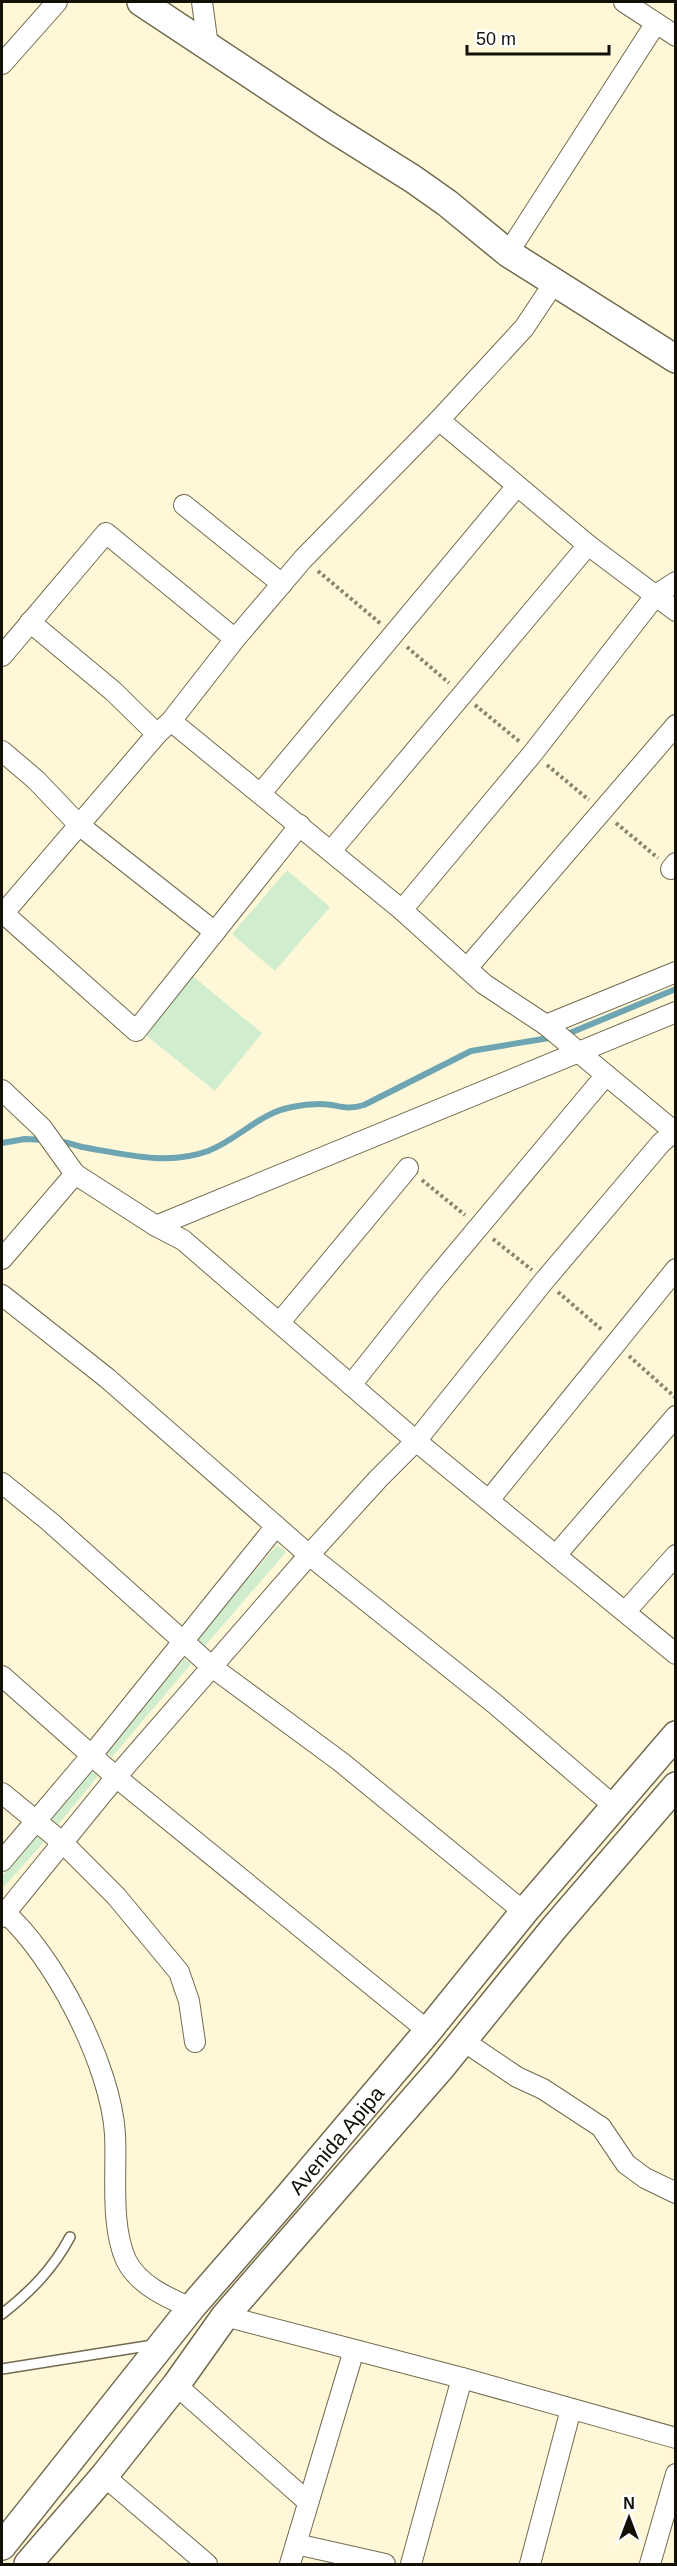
<svg xmlns="http://www.w3.org/2000/svg" width="677" height="2566" font-family="Helvetica,sans-serif">
  <rect width="100%" height="100%" fill="#fff8d8"/>
  <g fill="#d0eece">
    <polygon points="287,870 330,907 275,971 232,934"/>
    <polygon points="190,974 262,1033 215,1091 142,1032"/>
    <polygon points="277,1545 286,1552 205,1646 196,1639"/>
    <polygon points="184,1659 191,1664 112,1757 106,1752"/>
    <polygon points="92,1771 98,1776 57,1826 50,1821"/>
    <polygon points="37,1836 44,1842 2,1889 2,1876"/>
  </g>
  <g fill="none" stroke-linecap="round" stroke-linejoin="round">
    <g stroke="#6da5b2" stroke-width="6">
      <polyline points="565,1035 676,989"/>
      <path d="M 56,1141 C 65,1141 73,1145 82,1147 C 123,1154 168,1166 208,1151 C 239,1139 259,1113 292,1107 C 301,1105 311,1104 320,1104 C 338,1104 344,1111 364,1105 L 471,1051 L 555,1037"/>
      <polyline points="2,1143 25,1139 46,1140"/>
    </g>
    <g stroke="#726b50" stroke-width="12">
      <g id="lane">
        <path d="M 2,2314 C 30,2292 53,2269 70,2237"/>
        <polyline points="2,2369 153,2345"/>
      </g>
    </g>
    <g stroke="#726b50" stroke-width="22">
      <g id="street">
        <polyline points="202,2 208,46"/>
        <polyline points="624,2 676,36"/>
        <polyline points="2,64 57,2"/>
        <polyline points="508,253 656,23"/>
        <polyline points="439,420 588,545 676,611"/>
        <polyline points="184,505 282,584"/>
        <polyline points="30,622 113,691 157,734"/>
        <polyline points="2,656 106,533 235,639"/>
        <polyline points="171,721 402,910 484,984 546,1025 676,1133"/>
        <polyline points="2,751 36,780 79,825 215,932"/>
        <polyline points="261,793 517,486"/>
        <polyline points="331,851 588,545"/>
        <polyline points="671,869 676,863"/>
        <polyline points="402,910 533,753 656,595 676,582"/>
        <polyline points="2,912 136,1031 300,825"/>
        <polyline points="2,915 157,734 171,721 235,639 303,559 439,420 524,328 554,283"/>
        <polyline points="468,967 676,725"/>
        <polyline points="546,1025 676,972"/>
        <polyline points="2,1090 42,1128 75,1174 156,1226 183,1240 416,1441 676,1654"/>
        <polyline points="156,1226 676,1012"/>
        <polyline points="2,1259 75,1174"/>
        <polyline points="2,1295 107,1378 309,1555 495,1704 614,1806"/>
        <polyline points="280,1322 408,1168"/>
        <polyline points="351,1385 431,1284 606,1075"/>
        <polyline points="2,1483 49,1521 212,1667 341,1762 524,1912"/>
        <polyline points="489,1500 676,1269"/>
        <polyline points="557,1554 676,1416"/>
        <polyline points="625,1612 676,1555"/>
        <polyline points="2,1676 116,1777 428,2031"/>
        <polyline points="2,1793 63,1843 116,1896 179,1972 189,2001 195,2042"/>
        <polyline points="2,1861 91,1756 276,1526"/>
        <path d="M 2,1910 C 54,1954 111,2066 115,2134 C 117,2172 110,2225 126,2260 C 138,2285 168,2298 191,2308"/>
        <polyline points="2,1917 116,1777 309,1555 378,1479 416,1441 544,1281 661,1143 676,1130"/>
        <polyline points="462,2040 517,2077 543,2089 601,2127 626,2164 645,2178 676,2193"/>
        <polyline points="225,2316 462,2378 676,2438"/>
        <polyline points="176,2385 307,2501"/>
        <polyline points="104,2476 207,2564"/>
        <polyline points="296,2544 385,2564"/>
        <polyline points="290,2564 354,2350"/>
        <polyline points="411,2564 462,2378"/>
        <polyline points="530,2564 571,2409"/>
        <polyline points="650,2564 676,2474"/>
      </g>
    </g>
    <g stroke="#726b50" stroke-width="30">
      <g id="secondary">
        <polyline points="141,2 327,125 413,179 447,203 508,253 676,359"/>
        <path id="s1" d="M 2,2546 L 191,2308 L 286,2199 L 428,2031 L 524,1912 L 676,1735"/>
        <polyline points="28,2564 104,2476 176,2385 225,2316 440,2069 554,1928 676,1786"/>
      </g>
    </g>
    <g stroke="#88846e" stroke-width="4" stroke-dasharray="3 3" stroke-linecap="butt">
      <polyline points="318,571 381,624"/>
      <polyline points="407,647 449,683"/>
      <polyline points="475,705 520,742"/>
      <polyline points="547,765 589,800"/>
      <polyline points="616,823 658,858"/>
      <polyline points="422,1180 465,1215"/>
      <polyline points="493,1239 532,1270"/>
      <polyline points="558,1292 602,1330"/>
      <polyline points="629,1356 675,1397"/>
    </g>
    <use href="#lane" stroke="#fff" stroke-width="9"/>
    <use href="#street" stroke="#fff" stroke-width="20"/>
    <use href="#secondary" stroke="#fff" stroke-width="27"/>
  </g>
  <g text-anchor="middle" dominant-baseline="central" stroke-width="4.5" stroke-linejoin="round" paint-order="stroke">
    <g font-size="21" fill="#131106" stroke="#fff">
      <text stroke="none"><textPath href="#s1" startOffset="526">Avenida Apipa</textPath></text>
    </g>
  </g>
  <rect width="677" height="2566" fill="none" stroke="#131106" stroke-width="6"/>
  <g transform="translate(629 2518)" stroke="#ffffff" stroke-width="4.5" paint-order="stroke">
  <path d="M0-4.5L10 22L0 15L-10 22Z" fill="#131106"/>
  <text y="-9" font-size="16" font-weight="bold" text-anchor="middle" fill="#131106">N</text>
  </g>
  <path d="M467 45v9h142v-9" fill="none" stroke="#131106" stroke-width="3"/>
  <text x="476" y="45" font-size="18" fill="#131106" stroke="#ffffff" stroke-width="4.5" paint-order="stroke">50 m</text>
</svg>
